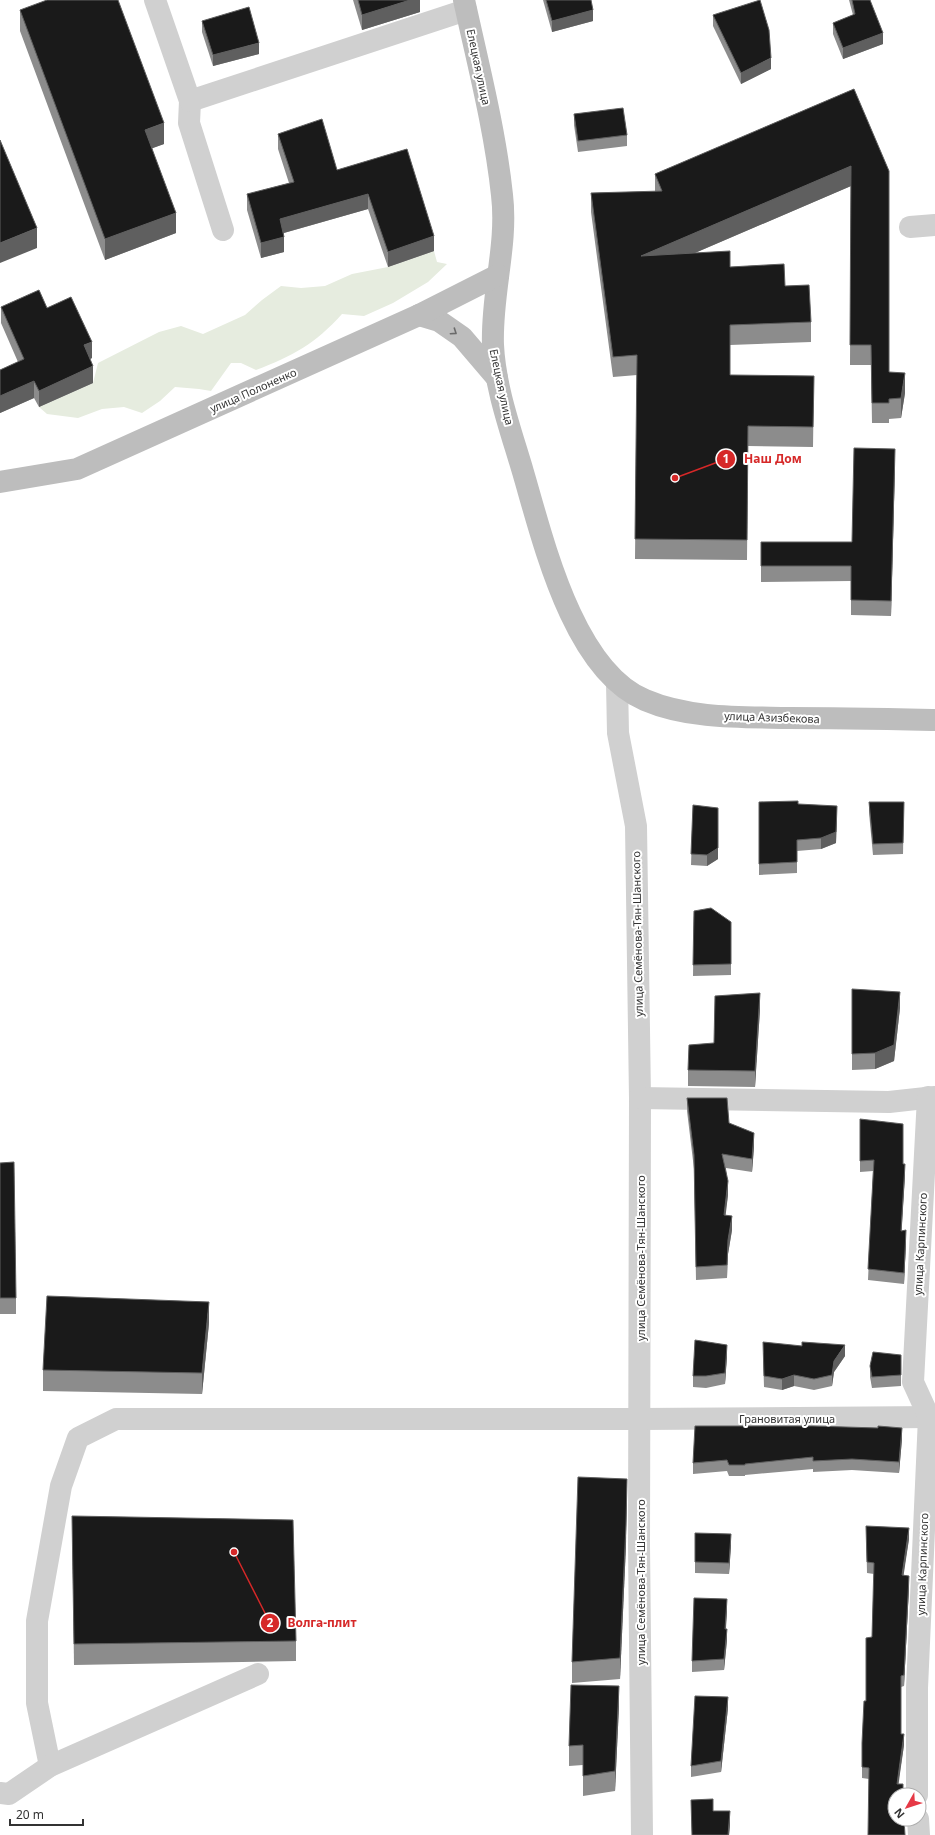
<svg xmlns="http://www.w3.org/2000/svg" width="935" height="1835" font-family="'Noto Sans',sans-serif">
  <rect width="100%" height="100%" fill="#fff"/>
  <path fill="#e6ecdf" d="M 434,251 L 437,262 L 447,264 L 428,282 L 393,303 L 364,316 L 342,314 C 315,344 293,356 256,370 L 241,363 L 231,363 L 211,391 L 199,389 L 175,387 L 160,401 L 142,413 L 124,407 L 102,409 L 78,418 L 47,414 L 39,407 L 93,383 L 98,363 L 159,332 L 181,326 L 203,334 L 245,315 L 262,300 L 281,286 L 301,288 L 325,286 L 352,274 L 388,267 Z"/>
  <g fill="none" stroke-linecap="round" stroke-linejoin="round">
    <g stroke="#d0d0d0" stroke-width="22">
      <polyline points="155,0 190,101 189,123 223,230"/>
      <polyline points="190,101 466,10"/>
      <polyline points="910,227 935,225"/>
      <polyline points="617,683 618,733 636,826 640,1098 639,1545 642,1835"/>
      <polyline points="640,1098 889,1102 935,1097"/>
      <polyline points="50,1766 37,1703 37,1621 61,1486 78,1438 116,1419 640,1419 935,1417"/>
      <polyline points="0,1793 9,1794 50,1766 258,1674"/>
      <polyline points="917,1795 917,1688 929,1417 913,1382 928,1097"/>
      <polyline points="918,1819 919,1835"/>
    </g>
    <g stroke="#bdbdbd" stroke-width="22">
      <path d="M 464,0 C 478,64 495,129 502,195 C 508,245 491,294 493,345 C 495,388 511,431 523,472 C 543,540 573,670 645,700 C 689,719 742,717 789,718 C 838,718 886,719 935,720"/>
      <polyline points="419,315 439,321 462,337 497,378"/>
      <polyline points="0,482 77,469 419,315 498,275"/>
    </g>
  </g>
  <g fill="#8c8c8c">
    <polygon points="353,0 420,0 420,12 362,30"/>
    <polygon points="543,0 591,0 593,21 552,32"/>
    <polygon points="849,0 870,0 883,44 843,59 833,34 833,23 853,15"/>
    <polygon points="20,10 164,144 152,148 176,233 105,260 20,31"/>
    <polygon points="713,15 771,69 741,84 713,26"/>
    <polygon points="202,21 259,54 213,66 202,32"/>
    <polygon points="854,89 889,372 905,393 901,418 889,419 889,423 872,423 871,365 850,365 851,186 695,253 730,267 785,286 811,322 811,342 730,345 730,375 814,376 813,447 748,446 747,560 635,559 637,375 613,377 591,212 591,193 655,192 655,174"/>
    <polygon points="574,114 627,135 627,146 578,152 574,125"/>
    <polygon points="278,134 337,170 407,149 434,251 388,267 368,209 284,233 284,252 261,258 247,210 247,194 289,183 278,149"/>
    <polygon points="1,307 47,308 92,358 90,359 93,383 39,407 34,398 0,413 0,370 18,362 1,323"/>
    <polygon points="895,464 891,616 851,615 851,581 761,582 761,542 852,542"/>
    <polygon points="759,802 798,804 837,817 836,843 821,849 797,851 797,873 759,875"/>
    <polygon points="869,802 904,802 903,854 873,855 869,813"/>
    <polygon points="693,805 718,859 707,866 691,865"/>
    <polygon points="694,911 731,922 731,975 693,976"/>
    <polygon points="852,989 900,1008 894,1061 875,1069 852,1070"/>
    <polygon points="760,1009 755,1087 688,1086 688,1070 714,1043"/>
    <polygon points="687,1098 729,1123 754,1147 752,1172 726,1168 728,1195 725,1215 732,1230 728,1254 727,1278 696,1280 694,1169 687,1111"/>
    <polygon points="860,1119 903,1164 905,1175 901,1231 906,1242 904,1284 868,1280 873,1171 860,1172"/>
    <polygon points="0,1163 16,1298 16,1314 0,1314"/>
    <polygon points="209,1323 202,1394 43,1391 43,1370"/>
    <polygon points="763,1353 845,1356 834,1372 832,1386 814,1390 794,1386 782,1390 764,1387"/>
    <polygon points="901,1355 901,1386 872,1388 870,1377 870,1366"/>
    <polygon points="727,1356 725,1384 706,1388 693,1387 693,1376"/>
    <polygon points="902,1439 899,1473 852,1470 813,1472 813,1469 745,1475 745,1476 729,1476 727,1471 693,1474 693,1463"/>
    <polygon points="72,1516 296,1641 296,1661 74,1665"/>
    <polygon points="866,1526 909,1539 903,1575 909,1587 904,1686 901,1687 901,1734 904,1745 898,1784 903,1795 869,1779 862,1778 862,1743 872,1637 874,1574 867,1573"/>
    <polygon points="695,1533 731,1545 729,1574 695,1573"/>
    <polygon points="626,1545 620,1679 572,1683 572,1662"/>
    <polygon points="727,1610 726,1629 727,1640 724,1670 692,1672 692,1661"/>
    <polygon points="619,1706 615,1791 583,1796 583,1765 569,1766 569,1746"/>
    <polygon points="728,1708 721,1772 691,1777 691,1766"/>
    <polygon points="691,1800 713,1811 730,1825 729,1835 692,1835"/>
  </g>
  <g fill="#5f5f5f">
    <polygon points="410,0 420,0 420,12 362,30 362,15"/>
    <polygon points="593,10 593,21 552,32 552,21"/>
    <polygon points="883,33 883,44 843,59 843,48"/>
    <polygon points="259,43 259,54 213,66 213,55"/>
    <polygon points="771,58 771,69 741,84 741,73"/>
    <polygon points="164,123 164,144 145,151 145,130"/>
    <polygon points="851,166 851,186 641,276 641,256"/>
    <polygon points="368,194 368,209 280,234 280,219"/>
    <polygon points="176,213 176,233 105,260 105,239"/>
    <polygon points="37,228 37,248 0,263 0,243"/>
    <polygon points="434,236 434,251 388,267 388,252"/>
    <polygon points="284,237 284,252 261,258 261,243"/>
    <polygon points="92,342 92,358 84,362 84,345"/>
    <polygon points="93,366 93,383 39,407 39,391"/>
    <polygon points="905,373 905,393 901,418 901,398"/>
    <polygon points="34,381 34,398 0,413 0,396"/>
    <polygon points="895,449 895,464 891,616 891,601"/>
    <polygon points="837,806 836,843 821,849 821,838"/>
    <polygon points="718,808 718,859 707,866 707,855"/>
    <polygon points="900,992 900,1008 894,1061 875,1069 875,1053"/>
    <polygon points="760,993 760,1009 755,1087 755,1071"/>
    <polygon points="754,1133 754,1147 752,1172 752,1159"/>
    <polygon points="905,1164 905,1175 901,1242 901,1231"/>
    <polygon points="728,1181 728,1195 724,1229 724,1215"/>
    <polygon points="732,1216 732,1230 728,1254 727,1278 728,1240"/>
    <polygon points="906,1230 906,1242 904,1284 904,1273"/>
    <polygon points="209,1302 209,1323 202,1394 202,1373"/>
    <polygon points="727,1345 727,1356 725,1384 725,1373"/>
    <polygon points="845,1345 845,1356 834,1372 832,1386 832,1375 834,1361"/>
    <polygon points="794,1375 794,1386 782,1390 782,1379"/>
    <polygon points="902,1428 902,1439 899,1473 899,1462"/>
    <polygon points="627,1479 626,1545 620,1679 620,1658"/>
    <polygon points="909,1528 909,1539 902,1586 902,1575"/>
    <polygon points="731,1534 731,1545 729,1574 729,1563"/>
    <polygon points="909,1576 909,1587 904,1686 904,1675"/>
    <polygon points="727,1599 727,1610 725,1640 725,1629"/>
    <polygon points="727,1629 727,1640 724,1670 724,1659"/>
    <polygon points="619,1686 619,1706 615,1791 615,1771"/>
    <polygon points="728,1697 728,1708 721,1772 721,1761"/>
    <polygon points="904,1734 904,1745 897,1795 897,1784"/>
    <polygon points="730,1811 730,1825 729,1835 728,1835"/>
  </g>
  <g fill="#1a1a1a" stroke="#5f5f5f">
    <polygon points="47,0 118,0 164,123 145,130 176,213 105,239 20,10"/>
    <polygon points="358,0 410,0 362,15"/>
    <polygon points="546,0 591,0 593,10 552,21"/>
    <polygon points="760,0 769,30 771,58 741,73 713,15"/>
    <polygon points="852,0 870,0 883,33 843,48 833,23 855,14"/>
    <polygon points="249,7 259,43 213,55 202,21"/>
    <polygon points="854,89 889,171 889,372 905,373 901,398 889,399 889,403 872,403 871,345 850,345 851,166 641,256 730,251 730,267 784,264 785,286 809,285 811,322 730,325 730,375 814,376 813,427 748,426 747,540 635,539 637,355 613,357 591,193 662,191 655,174"/>
    <polygon points="623,108 627,135 578,141 574,114"/>
    <polygon points="322,119 337,170 407,149 434,236 388,252 368,194 280,219 284,237 261,243 247,194 294,182 278,134"/>
    <polygon points="0,140 37,228 0,243"/>
    <polygon points="39,290 47,308 71,297 92,342 84,345 93,366 39,391 34,381 0,396 0,370 24,359 1,307"/>
    <polygon points="854,448 895,449 891,601 851,600 851,566 761,566 761,542 852,542"/>
    <polygon points="798,801 798,804 837,806 836,832 821,838 797,840 797,862 759,864 759,802"/>
    <polygon points="869,802 904,802 903,843 873,844"/>
    <polygon points="693,805 718,808 718,848 707,855 691,854"/>
    <polygon points="711,908 731,922 731,964 693,965 694,911"/>
    <polygon points="852,989 900,992 894,1045 875,1053 852,1054"/>
    <polygon points="760,993 755,1071 688,1070 689,1045 714,1043 715,996"/>
    <polygon points="687,1098 727,1098 729,1123 754,1133 752,1159 722,1154 728,1181 724,1215 732,1216 728,1240 727,1265 696,1267 694,1155"/>
    <polygon points="860,1119 903,1124 903,1164 905,1164 901,1231 906,1230 904,1273 868,1269 874,1160 860,1161"/>
    <polygon points="14,1162 16,1298 0,1298 0,1163"/>
    <polygon points="47,1296 209,1302 202,1373 43,1370"/>
    <polygon points="695,1340 727,1345 725,1373 706,1376 693,1376"/>
    <polygon points="763,1342 802,1346 802,1342 845,1345 834,1361 832,1375 814,1379 794,1375 782,1379 764,1376"/>
    <polygon points="873,1352 901,1355 901,1375 872,1377 870,1366"/>
    <polygon points="695,1426 813,1426 878,1428 878,1426 902,1428 899,1462 852,1459 813,1461 813,1457 745,1464 745,1465 729,1465 727,1460 693,1463"/>
    <polygon points="578,1477 627,1479 626,1524 620,1658 572,1662"/>
    <polygon points="72,1516 293,1520 296,1641 74,1644"/>
    <polygon points="866,1526 909,1528 902,1575 909,1576 904,1675 901,1676 901,1734 904,1734 897,1784 903,1784 903,1795 895,1795 895,1819 904,1819 905,1835 868,1835 869,1768 862,1767 862,1743 864,1701 866,1701 866,1638 872,1637 874,1563 867,1562"/>
    <polygon points="695,1533 731,1534 729,1563 695,1562"/>
    <polygon points="694,1598 727,1599 725,1629 727,1629 724,1659 692,1661"/>
    <polygon points="571,1685 619,1686 615,1771 583,1776 583,1745 569,1746"/>
    <polygon points="695,1696 728,1697 721,1761 691,1766"/>
    <polygon points="713,1799 713,1811 730,1811 728,1835 692,1835 691,1800"/>
  </g>
  <defs><path id="oneway-chevron" d="M-2-3.5L2.5 0L-2 3.5" fill="none" stroke-width="1.6" stroke-linecap="round" stroke-linejoin="round"/></defs>
  <use stroke="#6a6a6a" href="#oneway-chevron" transform="translate(454 332) rotate(34)"/>
  <g text-anchor="middle" dominant-baseline="central" stroke-width="4" stroke-linejoin="round" paint-order="stroke">
    <g font-size="11" fill="#333" stroke="#fff">
      <text transform="translate(479 67) rotate(78)">Елецкая улица</text>
      <text transform="translate(502 387) rotate(78)">Елецкая улица</text>
      <text transform="translate(253 390) rotate(-24)">улица Полоненко</text>
      <text transform="translate(772 717) rotate(2)">улица Азизбекова</text>
      <text transform="translate(637 934) rotate(-91)">улица Семёнова-Тян-Шанского</text>
      <text transform="translate(920 1244) rotate(-87)">улица Карпинского</text>
      <text transform="translate(640 1258) rotate(-90)">улица Семёнова-Тян-Шанского</text>
      <text x="787" y="1418">Грановитая улица</text>
      <text transform="translate(922 1564) rotate(-88)">улица Карпинского</text>
      <text transform="translate(640 1582) rotate(-90)">улица Семёнова-Тян-Шанского</text>
    </g>
  </g>
  <path fill="none" stroke="#d62828" stroke-width="1.5" d="M675 478L726 459M234 1552L270 1623"/>
  <g fill="#d62828" stroke="#fff" stroke-width="1.5">
    <circle cx="675" cy="478" r="4"/>
    <circle cx="234" cy="1552" r="4"/>
    <circle cx="726" cy="459" r="10"/>
    <circle cx="270" cy="1623" r="10"/>
  </g>
  <g font-size="12" text-anchor="middle" font-weight="bold" fill="#fff">
    <text x="726" y="463">1</text>
    <text x="270" y="1627">2</text>
  </g>
  <g font-size="12" text-anchor="middle" font-weight="bold" fill="#d62828" stroke="#fff" stroke-width="4" stroke-linejoin="round" paint-order="stroke">
    <text x="773" y="463">Наш Дом</text>
    <text x="322" y="1627">Волга-плит</text>
  </g>
  <g transform="translate(907 1807) rotate(231)"><circle r="19" fill="#ffffff" stroke="#adadad"/>
  <path d="M0-3L7 15L0 10L-7 15Z" fill="#e63946"/>
  <text y="-6" font-size="11" font-weight="bold" text-anchor="middle" fill="#333333">N</text>
  </g>
  <path d="M10 1819v6h73v-6" fill="none" stroke="#333333" stroke-width="2"/>
  <text x="16" y="1819" font-size="12" fill="#333333" stroke="#ffffff" stroke-width="3" paint-order="stroke">20 m</text>
</svg>
